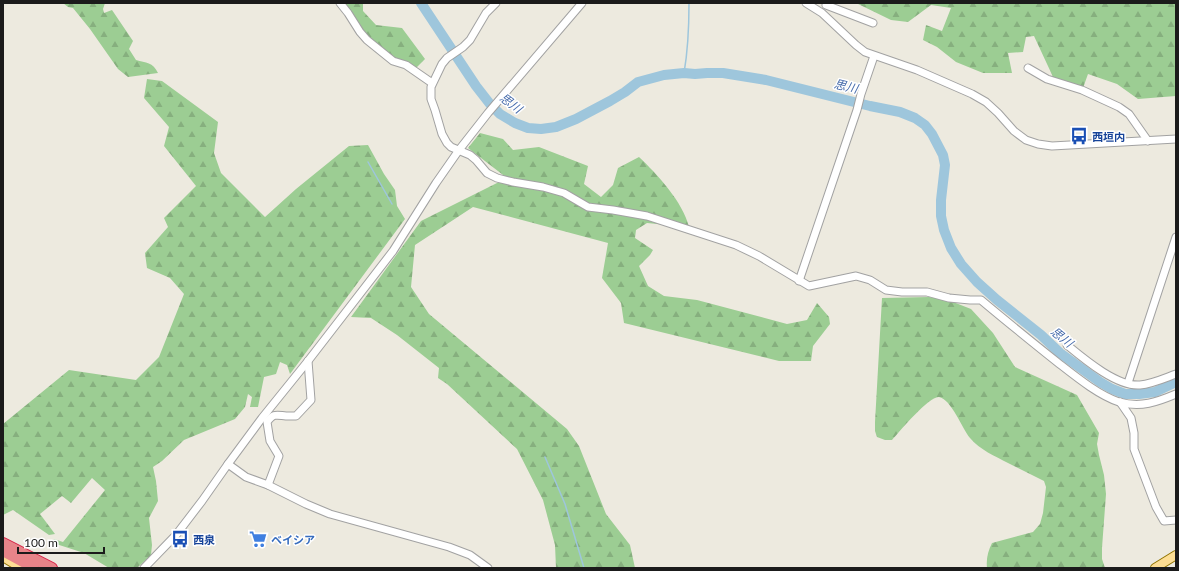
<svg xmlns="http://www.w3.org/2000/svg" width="1179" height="571" font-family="Lato,'Noto Sans JP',sans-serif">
  <defs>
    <pattern id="forest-firs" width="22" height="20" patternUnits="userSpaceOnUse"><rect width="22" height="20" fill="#9ccd93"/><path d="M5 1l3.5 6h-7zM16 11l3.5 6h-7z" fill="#86af7e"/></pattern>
  </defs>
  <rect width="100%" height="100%" fill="#edeadf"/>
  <g fill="url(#forest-firs)">
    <path d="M 63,3 L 105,3 L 103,9 L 104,13 L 112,10 L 133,41 L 129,49 L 136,60 C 146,63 153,62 158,73 L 128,77 L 118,69 L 90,29 L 73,8 L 68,7 Z"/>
    <polygon points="341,3 363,3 363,11 376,25 402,28 425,59 415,69 393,58 367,37"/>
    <polygon points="856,3 1176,3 1176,96 1138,99 1117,84 1088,74 1083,88 1054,79 1034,36 1026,37 1023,52 1008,53 1012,73 983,73 956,62 937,47 923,40 926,25 942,31 951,8 931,5 908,22 891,20"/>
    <polygon points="147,79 162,81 218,122 214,153 221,173 265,217 296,189 349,146 368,145 384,174 395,190 397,206 405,219 290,374 287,365 280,362 276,374 264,377 258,407 250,407 252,397 248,394 245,407 235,419 184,440 162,461 153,467 156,481 158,501 149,518 152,545 151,555 137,568 109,568 84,553 53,543 54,539 63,542 105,490 92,478 71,503 62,496 40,514 55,534 49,535 13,510 3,515 3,424 69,370 136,380 159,357 184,294 170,278 147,268 145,253 168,227 164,218 196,186 164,146 169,127 144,98"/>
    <path d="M 480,133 L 503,139 L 513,150 L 539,147 L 588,166 L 584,184 L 601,197 L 613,185 L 618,168 L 639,157 C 657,174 683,202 689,227 L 647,223 L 636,230 L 635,238 L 653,250 L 650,255 L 639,266 L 648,286 L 664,296 L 697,300 L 787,324 L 807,320 L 817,303 L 829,317 L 830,324 L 813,346 L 811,361 L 779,361 L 624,323 L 621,303 L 602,278 L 608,243 L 473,207 L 415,245 L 411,287 L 429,314 L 567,429 L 579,446 L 606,514 L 630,545 L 635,568 L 556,568 L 555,545 L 543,500 L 517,449 L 447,384 L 438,378 L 439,368 L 397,335 L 371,318 L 351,317 L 421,221 L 507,178 L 468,148 Z"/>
    <path d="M 929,297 L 948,300 L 971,309 L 993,333 L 1015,367 L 1077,395 L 1099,433 L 1097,444 L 1099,455 L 1104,475 L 1106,494 L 1102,548 L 1102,559 L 1105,568 L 987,568 C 986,559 988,551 992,543 L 1033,532 L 1040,524 L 1043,513 L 1046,487 L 1044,481 C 1032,475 1020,469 1008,463 C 995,456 980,450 970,438 C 962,428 951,399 939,397 C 929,396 900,431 892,440 L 885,440 L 877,437 L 875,431 L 875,422 L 882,298 Z"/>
  </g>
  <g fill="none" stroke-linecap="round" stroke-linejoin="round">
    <g stroke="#9ec6dc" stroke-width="1.5">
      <path d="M 684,73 C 688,50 689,26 689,3"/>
      <polyline points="368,162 392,204"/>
      <polyline points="545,457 565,504 584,568"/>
    </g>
    <polyline stroke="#9ec6dc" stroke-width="10" points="421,3 476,86 490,104 500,114 515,123 528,128 541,129 556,127 576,119 610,101 625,92 638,82 664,75 684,73 695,74 707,73 723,73 766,80 870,106 900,112 915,118 925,125 932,134 943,155 945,165 941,200 941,216 944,230 951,248 961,264 977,282 997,300 1041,335 1060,353 1100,382 1112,389 1125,394 1139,394 1155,392 1176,382"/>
    <g stroke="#a2a2a2" stroke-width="9">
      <g id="minor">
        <polyline points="340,3 348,13 360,32 367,40 393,61 406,65 432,83"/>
        <path d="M 496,3 L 486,13 L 470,40 L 463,47 L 447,58 L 442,64 L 431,87 L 431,99 L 435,110 L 442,134 L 447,143 L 451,147 L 470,155 L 476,160 L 487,173 L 497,178 L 513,182 L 543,187 L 564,193 L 588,207 L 613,210 L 647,216 L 736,245 L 759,256 L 809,286 L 856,276 L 870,280 L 886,290 L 902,292 L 927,292 L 949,298 L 970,300 L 981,300 C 1006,321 1032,342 1057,362 C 1075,376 1098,395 1119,402 C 1141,408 1157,402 1176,394"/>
        <polyline points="806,3 822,13 856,45 865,52 917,70 972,94 986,102 998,113 1014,131 1026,140 1038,144 1052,146 1176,139"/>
        <polyline points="826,5 873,23"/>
        <polyline points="1028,68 1047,79 1082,90 1119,107 1129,114 1148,141"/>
        <polyline points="799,281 857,110 861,94 874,56"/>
        <path d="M 1067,345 C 1084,359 1117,387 1140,385 C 1152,384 1165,378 1176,374"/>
        <polyline points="1128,383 1176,237"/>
        <polyline points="1120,402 1131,418 1134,433 1134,449 1156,507 1164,521 1176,520"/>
        <polyline points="228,464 246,477 268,485 306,504 330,514 449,547 470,555 488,568"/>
        <path d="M 268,485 L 279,456 L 270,441 L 267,422 C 274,413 276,415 286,416 C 289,416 293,416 296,416 L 311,400 L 308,361"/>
        <polyline points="144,568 176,535 202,501 228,464 262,418 308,361 393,251 436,183 459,150 488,113 582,3"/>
      </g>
    </g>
    <g stroke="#917400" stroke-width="10">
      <g id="major">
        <polyline points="3,557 21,568"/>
        <polyline points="1155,568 1176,555"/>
      </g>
    </g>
    <g stroke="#d72046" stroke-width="12">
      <g id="highway">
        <polyline points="3,543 52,568"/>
        <polyline points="3,551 34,568"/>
      </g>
    </g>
    <use href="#minor" stroke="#fff" stroke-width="7"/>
    <use href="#major" stroke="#fdde94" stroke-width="8"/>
    <use href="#highway" stroke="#e78489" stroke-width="10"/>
  </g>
  <defs>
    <g id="bus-bare" transform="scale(1.38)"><path d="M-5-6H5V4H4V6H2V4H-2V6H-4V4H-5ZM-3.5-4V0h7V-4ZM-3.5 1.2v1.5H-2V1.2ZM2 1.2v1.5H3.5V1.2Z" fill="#1a4fb4" stroke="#fff" stroke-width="2.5" paint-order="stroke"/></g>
    <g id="supermarket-bare" transform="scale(1.38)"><path d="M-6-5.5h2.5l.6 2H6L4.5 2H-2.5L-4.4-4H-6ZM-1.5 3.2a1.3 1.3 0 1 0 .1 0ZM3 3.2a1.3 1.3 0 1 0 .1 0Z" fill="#3f7fe0" stroke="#fff" stroke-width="2.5" paint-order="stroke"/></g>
  </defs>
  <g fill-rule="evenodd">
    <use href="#bus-bare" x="1079" y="136"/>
    <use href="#bus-bare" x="180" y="539"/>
    <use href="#supermarket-bare" x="258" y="539"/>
  </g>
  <g text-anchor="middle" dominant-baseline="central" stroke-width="3" stroke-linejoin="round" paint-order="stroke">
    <g font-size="11" font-weight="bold" fill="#164399" stroke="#fff" text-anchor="start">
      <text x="1092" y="136">西垣内</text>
      <text x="193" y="539">西泉</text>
    </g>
    <g font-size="11" font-weight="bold" fill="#366cbe" stroke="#fff" text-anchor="start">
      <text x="271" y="539">ベイシア</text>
    </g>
    <g font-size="12" font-style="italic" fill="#466bab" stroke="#fff">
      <text transform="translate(846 86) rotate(13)">思川</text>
      <text transform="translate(511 103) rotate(36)">思川</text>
      <text transform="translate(1062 337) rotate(39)">思川</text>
    </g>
  </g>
  <rect width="1179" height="571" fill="none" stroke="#1b1b1b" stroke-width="8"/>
  <path d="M18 547v6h86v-6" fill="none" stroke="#1b1b1b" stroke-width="2"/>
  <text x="24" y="547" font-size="12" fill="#1b1b1b" stroke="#ffffff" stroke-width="3" paint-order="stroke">100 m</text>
</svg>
